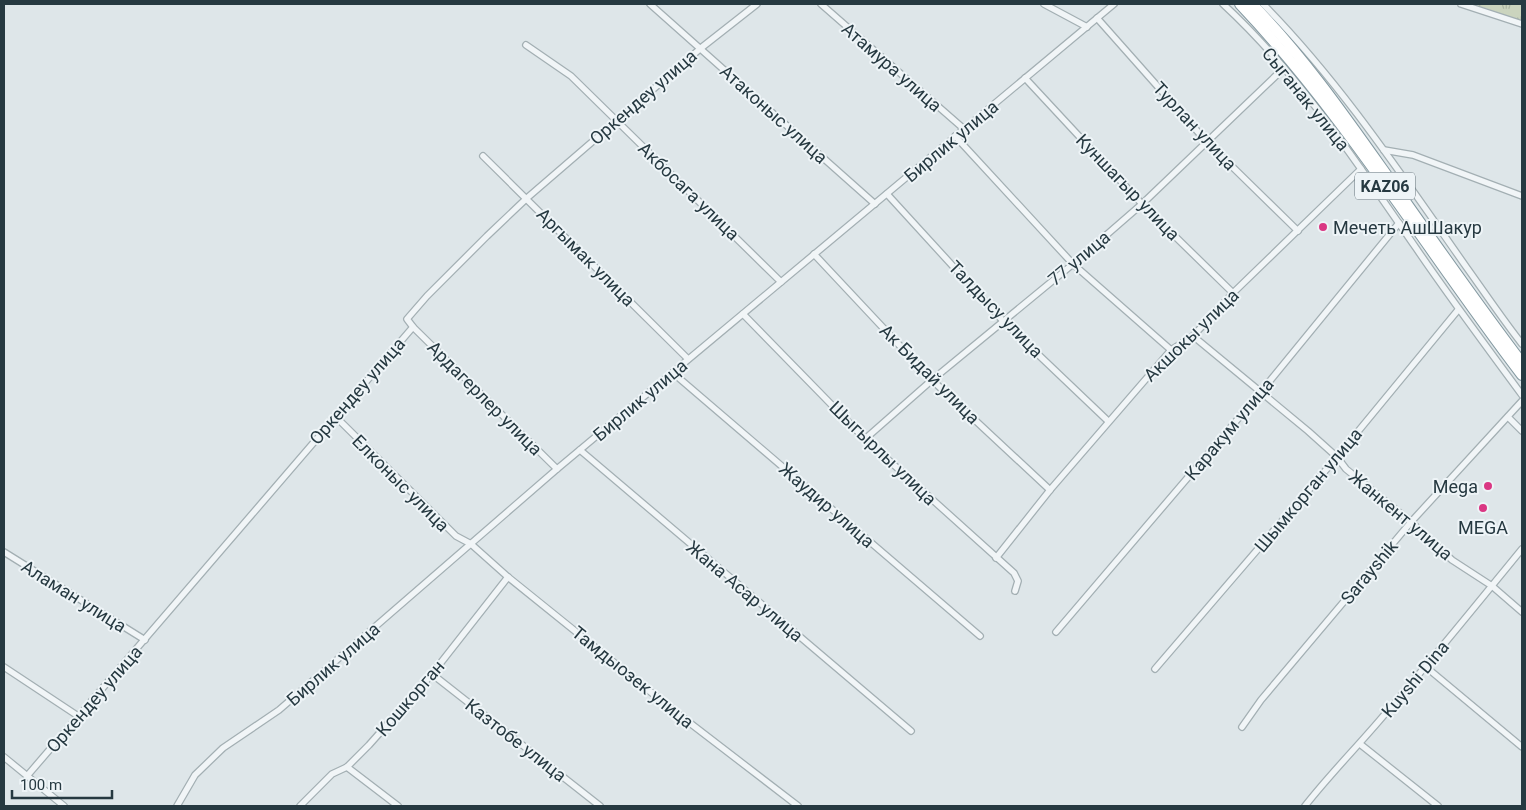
<svg xmlns="http://www.w3.org/2000/svg" width="1526" height="810" font-family="Roboto,sans-serif">
  <defs>
    <pattern id="park-tufts" width="24" height="20" patternUnits="userSpaceOnUse" patternTransform="scale(1.25)"><rect width="24" height="20" fill="#cbd4be"/><path d="M3 7l-1-3M5 7V3M7 7l1-3M15 17l-1-3M17 17v-4M19 17l1-3" fill="none" stroke="#aeb7a4"/></pattern>
  </defs>
  <rect width="100%" height="100%" fill="#dee6e9"/>
  <polygon fill="url(#park-tufts)" points="1473,4 1522,4 1522,21"/>
  <g fill="none" stroke-linecap="round" stroke-linejoin="round">
    <g stroke="#a3afb3" stroke-width="8">
      <g id="minor">
        <polyline points="650,4 875,204"/>
        <polyline points="821,4 964,129"/>
        <polyline points="1044,4 1087,27"/>
        <path d="M 1223,4 C 1299,74 1357,163 1416,248 C 1450,298 1486,346 1522,395"/>
        <path d="M 1263,4 C 1341,83 1403,177 1467,268 C 1485,293 1503,320 1522,344"/>
        <polyline points="1461,4 1522,24"/>
        <polyline points="1097,18 1206,141 1298,231"/>
        <polyline points="526,45 571,76 781,282"/>
        <polyline points="1025,78 1142,204 1233,293"/>
        <polyline points="955,136 1073,264 1171,350"/>
        <polyline points="1384,150 1413,155 1522,196"/>
        <polyline points="483,156 688,359"/>
        <polyline points="887,194 1003,321 1108,421"/>
        <polyline points="814,254 932,380 1050,490"/>
        <polyline points="743,314 865,439 1014,573 1018,581 1015,591"/>
        <polyline points="413,327 557,469"/>
        <polyline points="1193,336 1308,431 1337,457 1346,469 1411,522 1452,560 1492,586 1522,612"/>
        <polyline points="673,373 980,636"/>
        <polyline points="335,416 456,536 471,544 508,577 673,710 798,806"/>
        <polyline points="1508,417 1522,431"/>
        <polyline points="865,439 932,380 1073,264 1142,204 1284,68"/>
        <polyline points="580,450 911,731"/>
        <polyline points="4,552 145,640"/>
        <polyline points="996,558 1050,490 1171,350 1193,336 1233,293 1361,169"/>
        <polyline points="1056,632 1260,393 1399,223"/>
        <polyline points="4,667 78,716"/>
        <polyline points="1426,667 1522,747"/>
        <polyline points="1155,669 1337,457 1458,310"/>
        <polyline points="432,674 600,806"/>
        <polyline points="1242,727 1261,700 1411,522 1522,401"/>
        <polyline points="1360,744 1438,806"/>
        <polyline points="4,757 64,806"/>
        <polyline points="347,767 398,806"/>
        <polyline points="27,776 413,327 407,319 427,296 487,236 527,198 701,48 757,4"/>
        <polyline points="177,806 195,775 223,748 279,710 557,469 1114,4"/>
        <polyline points="300,806 332,774 347,767 369,745 432,674 508,577"/>
        <path d="M 1305,806 C 1330,774 1359,745 1385,714 C 1432,660 1477,604 1522,549"/>
      </g>
    </g>
    <g stroke="#8499a1" stroke-width="12">
      <g id="trunk">
        <path d="M 1240,4 C 1347,117 1428,252 1522,375"/>
        <path d="M 1252,4 C 1301,54 1342,112 1383,170 C 1429,235 1474,300 1522,363"/>
      </g>
    </g>
    <use href="#minor" stroke="#f1f5f7" stroke-width="5.5"/>
    <use href="#trunk" stroke="#fff" stroke-width="10"/>
  </g>
  <g fill="#da3783" stroke="#eef4f7" stroke-width="2">
    <circle cx="1323" cy="227" r="5"/>
    <circle cx="1488" cy="486" r="5"/>
    <circle cx="1483" cy="508" r="5"/>
  </g>
  <g text-anchor="middle" dominant-baseline="central" stroke-width="4" stroke-linejoin="round" paint-order="stroke">
    <rect fill="#eef4f7" stroke="#627178" stroke-width="1" x="1355" y="172.5" width="60" height="27" rx="4"/>
    <g font-size="16" font-weight="bold" fill="#263941">
      <text x="1385" y="186">KАZ06</text>
    </g>
    <g font-size="18" fill="#263941" stroke="#eef4f7">
      <text transform="translate(892 67) rotate(41)">Атамура улица</text>
      <text transform="translate(643 97) rotate(-41)">Оркендеу улица</text>
      <text transform="translate(1306 99) rotate(51)">Сыганак улица</text>
      <text transform="translate(774 114) rotate(42)">Атаконыс улица</text>
      <text transform="translate(1195 126) rotate(47)">Турлан улица</text>
      <text transform="translate(951 141) rotate(-40)">Бирлик улица</text>
      <text transform="translate(1128 187) rotate(46)">Куншагыр улица</text>
      <text transform="translate(689 191) rotate(44)">Акбосага улица</text>
      <text transform="translate(586 257) rotate(45)">Аргымак улица</text>
      <text transform="translate(1079 258) rotate(-40)">77 улица</text>
      <text transform="translate(996 309) rotate(46)">Талдысу улица</text>
      <text transform="translate(1191 335) rotate(-44)">Акшокы улица</text>
      <text transform="translate(930 374) rotate(45)">Ак Бидай улица</text>
      <text transform="translate(357 391) rotate(-49)">Оркендеу улица</text>
      <text transform="translate(485 398) rotate(45)">Ардагерлер улица</text>
      <text transform="translate(640 400) rotate(-40)">Бирлик улица</text>
      <text transform="translate(1229 429) rotate(-50)">Каракум улица</text>
      <text transform="translate(883 453) rotate(44)">Шыгырлы улица</text>
      <text transform="translate(401 483) rotate(45)">Елконыс улица</text>
      <text transform="translate(1308 490) rotate(-50)">Шымкорган улица</text>
      <text transform="translate(827 505) rotate(41)">Жаудир улица</text>
      <text transform="translate(1401 515) rotate(40)">Жанкент улица</text>
      <text transform="translate(1369 572) rotate(-50)">Sarayshik</text>
      <text transform="translate(745 591) rotate(40)">Жана Асар улица</text>
      <text transform="translate(74 596) rotate(32)">Аламан улица</text>
      <text transform="translate(333 664) rotate(-41)">Бирлик улица</text>
      <text transform="translate(633 677) rotate(39)">Тамдыозек улица</text>
      <text transform="translate(1415 679) rotate(-50)">Kuyshi Dina</text>
      <text transform="translate(410 698) rotate(-49)">Кошкорган</text>
      <text transform="translate(94 699) rotate(-49)">Оркендеу улица</text>
      <text transform="translate(516 740) rotate(38)">Казтобе улица</text>
    </g>
    <g font-size="18" fill="#263941" stroke="#eef4f7" text-anchor="start">
      <text x="1333" y="227">Мечеть АшШакур</text>
      <text x="1478" y="486" text-anchor="end">Mega</text>
      <text x="1483" y="527" text-anchor="middle">MEGA</text>
    </g>
  </g>
  <rect width="1526" height="810" fill="none" stroke="#263941" stroke-width="10"/>
  <path d="M12 790v8h100v-8" fill="none" stroke="#263941" stroke-width="2.5"/>
  <text x="20" y="790" font-size="15" fill="#263941" stroke="#eef4f7" stroke-width="4" paint-order="stroke">100 m</text>
</svg>
